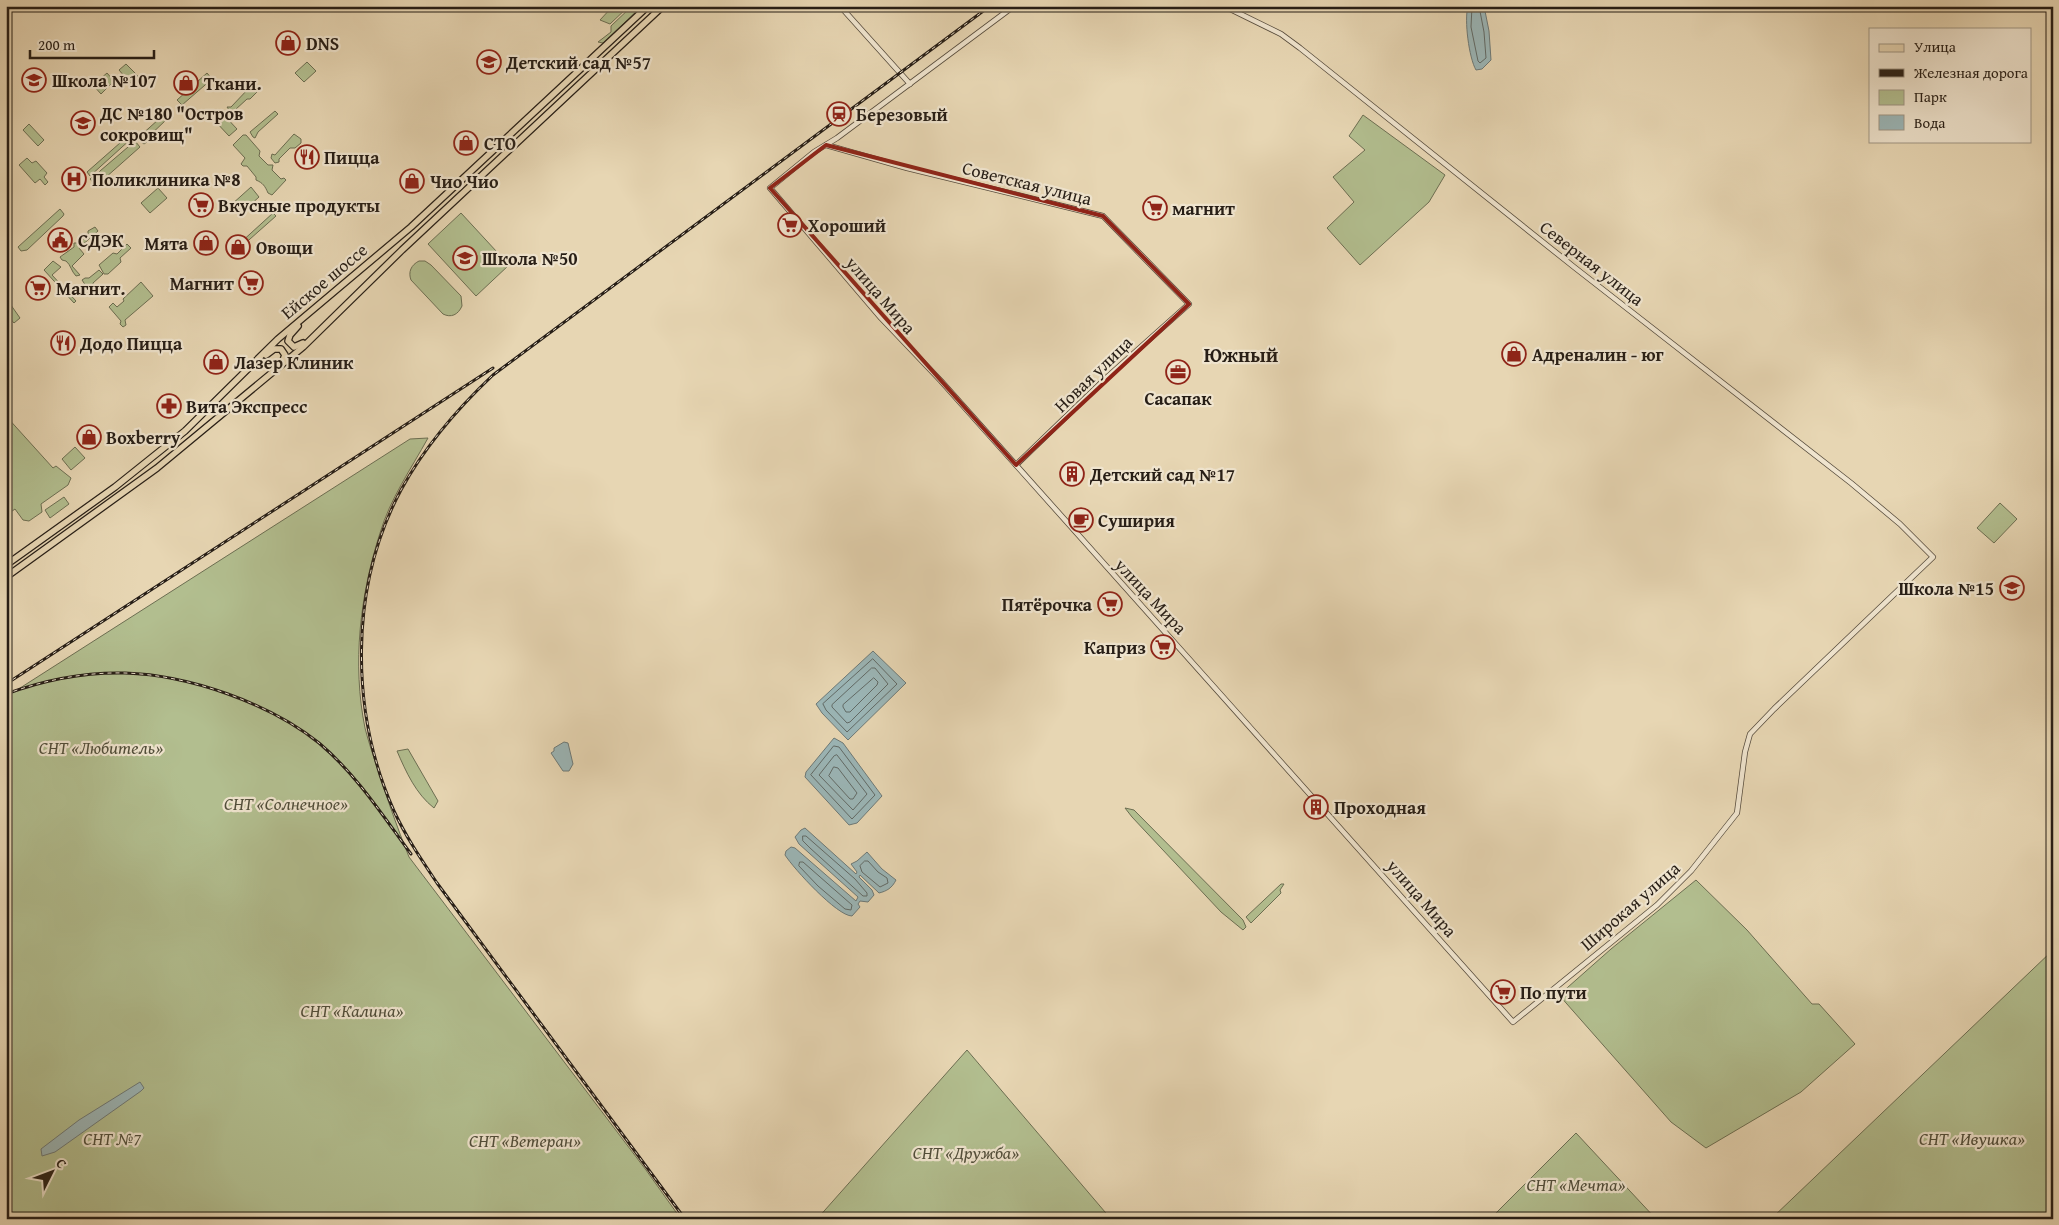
<svg xmlns="http://www.w3.org/2000/svg" width="2059" height="1225" font-family="'Gentium Book Plus',serif">
  <rect width="100%" height="100%" fill="#e7d6b3"/>
  <filter id="stains"><feTurbulence type="fractalNoise" baseFrequency=".004" numOctaves="4"/><feColorMatrix values="0 0 0 0 .2 0 0 0 0 .09 0 0 0 0 .02 0 0 0 .5 -.17"/></filter>
  <radialGradient id="worn" r=".72"><stop offset=".6" stop-color="#630" stop-opacity="0"/><stop offset="1" stop-color="#630" stop-opacity=".3"/></radialGradient>
  <g fill="#b2be8f" stroke="#6c6e52">
    <polygon points="613,6 629,6 610,24 600,20"/>
    <polygon points="632,6 642,6 603,43 598,42 611,32 611,26"/>
    <polygon points="307,62 316,71 304,82 295,73"/>
    <polygon points="126,64 138,76 130,83 119,70"/>
    <polygon points="107,73 114,81 101,94 93,85"/>
    <polygon points="207,73 212,79 182,105 177,100"/>
    <polygon points="250,87 257,92 250,99 247,99 235,110 235,114 232,114 227,107 231,107"/>
    <polygon points="168,111 173,118 170,121 166,120 146,139 148,141 144,144 139,140 140,136"/>
    <polygon points="275,111 278,114 258,132 255,138 253,137 250,132"/>
    <polygon points="222,113 237,129 229,136 214,120"/>
    <polygon points="1363,115 1445,175 1429,202 1360,265 1327,228 1354,202 1333,177 1365,150 1349,136"/>
    <polygon points="29,124 44,140 38,146 23,130"/>
    <polygon points="294,134 301,139 301,143 295,148 290,148 279,159 279,162 275,163 271,158 272,154 275,155"/>
    <polygon points="129,135 132,138 90,176 87,172"/>
    <path d="M 243,135 L 246,135 L 260,151 L 259,156 L 268,165 L 273,165 L 272,170 L 281,179 L 284,178 L 286,180 L 272,195 L 268,193 C 265,186 263,183 256,180 L 256,177 L 247,166 L 243,166 L 241,164 L 245,158 L 233,145 Z"/>
    <polygon points="135,141 140,147 96,186 90,179 93,176 96,176 100,171"/>
    <polygon points="27,158 32,163 36,161 47,173 44,177 48,182 45,185 40,179 35,183 19,165"/>
    <polygon points="251,187 259,197 239,215 231,205"/>
    <polygon points="158,188 167,198 150,213 141,203"/>
    <polygon points="60,209 64,214 63,216 27,250 21,251 18,247"/>
    <polygon points="273,213 276,216 241,247 239,244"/>
    <polygon points="461,213 509,265 476,296 428,244"/>
    <path d="M 95,227 L 98,231 L 79,248 L 84,254 L 72,266 L 80,275 L 76,276 C 71,271 71,265 66,261 L 62,260 L 60,257 L 74,247 L 74,243 L 79,243 L 88,235 L 88,231 Z"/>
    <polygon points="127,244 131,248 120,258 121,262 108,274 104,274 99,265 113,253 117,254"/>
    <polygon points="53,261 61,267 52,275 76,301 74,303 44,270"/>
    <path d="M 419,261 L 425,261 L 431,265 L 461,296 L 462,306 C 458,315 451,318 443,314 L 411,280 C 408,272 411,265 419,261 Z"/>
    <polygon points="99,270 103,274 93,283 93,287 88,289 82,280 85,278 89,278"/>
    <polygon points="141,282 153,296 125,320 126,325 123,327 120,324 121,321 109,307 113,303 117,307 124,301 123,299"/>
    <polygon points="6,298 20,318 14,323 6,314"/>
    <polygon points="6,416 53,468 56,466 71,478 68,485 41,504 42,512 29,521 23,520 15,509 8,514 11,518 6,522"/>
    <path d="M 428,438 C 411,469 390,499 380,533 C 360,595 352,664 365,728 C 368,740 372,752 376,764 C 386,796 397,827 409,857 L 646,1170 L 681,1219 L 6,1219 L 6,697 L 410,439 Z"/>
    <polygon points="75,447 85,458 71,470 62,459"/>
    <polygon points="64,497 69,504 50,518 45,510"/>
    <polygon points="2000,503 2017,519 1994,543 1977,528"/>
    <path d="M 408,749 L 438,801 L 434,808 C 416,794 406,772 397,751 Z"/>
    <polygon points="1125,808 1134,810 1243,920 1246,927 1243,930 1221,912 1132,817"/>
    <polygon points="1696,880 1747,930 1812,1004 1819,1004 1855,1044 1801,1092 1706,1148 1671,1122 1559,995 1611,949"/>
    <polygon points="1281,884 1284,884 1280,890 1281,893 1251,923 1246,917"/>
    <polygon points="2053,950 2053,1219 1771,1219"/>
    <polygon points="967,1050 1111,1219 817,1219"/>
    <polygon points="1576,1133 1656,1219 1490,1219"/>
  </g>
  <g fill="#9bb6b7" stroke="#6d7977">
    <path d="M 1468,6 L 1484,6 L 1489,31 L 1491,60 L 1482,69 L 1476,70 C 1469,58 1464,20 1468,6 Z"/>
    <polygon points="873,651 906,683 848,740 822,713 816,704"/>
    <polygon points="834,738 843,743 882,796 857,823 849,825 805,777 806,772"/>
    <polygon points="564,742 568,743 573,764 569,771 563,771 551,753 554,751 554,748"/>
    <path d="M 805,828 L 856,874 L 857,872 L 851,864 L 857,861 L 867,852 L 882,869 L 896,880 C 892,888 887,891 879,893 L 860,875 L 859,877 L 872,890 L 874,895 L 868,902 L 860,901 L 858,904 L 860,907 L 852,916 C 837,916 794,869 785,855 L 786,851 L 791,847 L 795,848 L 856,901 L 858,897 L 799,844 L 795,837 L 801,830 Z"/>
    <polygon points="140,1082 144,1088 141,1091 55,1152 42,1156 41,1149 79,1120"/>
  </g>
  <g fill="none" stroke-linecap="round" stroke-linejoin="round">
    <g stroke="#616a66" stroke-width="1">
      <polyline points="1472,6 1471,27 1478,61 1480,63 1486,58 1484,32 1479,6"/>
      <polygon points="873,659 897,684 847,732 826,710 823,704"/>
      <polygon points="872,668 875,668 888,684 850,722 847,723 832,707 832,705"/>
      <polygon points="874,678 878,682 877,685 850,712 846,712 843,707 843,705"/>
      <polygon points="834,746 839,747 875,795 852,819 811,775"/>
      <polygon points="837,755 867,794 853,810 819,775 834,756"/>
      <polygon points="834,767 838,768 857,793 853,799 850,799 829,776"/>
      <polygon points="803,836 806,836 855,879 867,893 867,896 863,896 810,848 803,841"/>
      <polygon points="865,861 868,861 878,872 887,878 888,883 880,887 862,872 860,866"/>
      <polygon points="800,862 803,862 852,905 851,910 845,909 818,886 799,866"/>
    </g>
    <g stroke="#574c3d" stroke-width="6">
      <g id="tertiary">
        <polyline points="840,6 910,84"/>
        <polyline points="1014,6 837,138 814,152 770,188 881,318 941,381 1513,1022 1657,905 1691,871 1737,813 1745,752 1750,734 1774,709 1933,557 1900,524 1851,483 1574,267 1300,48 1281,34 1224,6"/>
        <polyline points="826,145 907,168 1103,216 1189,304 1104,380 1016,465"/>
      </g>
    </g>
    <g stroke="#271e16" stroke-width="8">
      <g id="primary">
        <polyline points="298,326 290,335 288,341 294,347 303,343"/>
        <polyline points="266,355 274,349 281,349 285,355 282,363"/>
        <polyline points="6,565 115,487 185,431 278,339 411,227 648,6"/>
        <polyline points="6,577 157,468 303,347 402,250 663,6"/>
      </g>
    </g>
    <use href="#tertiary" stroke="#efe4ce" stroke-width="4.5"/>
    <use href="#primary" stroke="#e7d6b3" stroke-width="5.5"/>
    <g stroke="#271e16" stroke-width="3">
      <g id="rail">
        <polyline points="6,684 493,368"/>
        <path d="M 6,694 C 44,680 85,672 125,673 C 189,675 269,703 319,743 C 356,774 383,816 411,854"/>
        <path d="M 685,1219 L 437,883 C 421,859 406,837 394,811 C 350,712 349,587 401,490 C 425,446 457,409 493,375 L 990,6"/>
      </g>
    </g>
    <use href="#rail" stroke="#efe4ce" stroke-width="1" stroke-dasharray="4" stroke-linecap="butt"/>
  </g>
  <path fill="none" stroke="#8f2418" stroke-width="4" stroke-linejoin="round" d="M 826,145 L 1103,216 L 1189,304 L 1016,465 L 770,188 Z"/>
  <defs>
    <g id="shop-ring" transform="scale(1.25)"><circle r="9.5" fill="#efe4ce" stroke="#8f2418" stroke-width="1.5"/><path d="M-5-2.5h2.3a2.7 3.5 0 0 1 5.4 0H5L5.5 6h-11ZM-1.5-2.5h3a1.5 2.3 0 0 0-3 0Z" fill="#8f2418"/></g>
    <g id="school-ring" transform="scale(1.25)"><circle r="9.5" fill="#efe4ce" stroke="#8f2418" stroke-width="1.5"/><path d="M0-5L7-2L0 1L-7-2ZM-4 1L0 2.5L4 1V4Q0 6-4 4Z" fill="#8f2418"/></g>
    <g id="station-ring" transform="scale(1.25)"><circle r="9.5" fill="#efe4ce" stroke="#8f2418" stroke-width="1.5"/><path d="M-3-6H3Q5-6 5-4V2Q5 4 3 4L4.5 6H3L1.5 4h-3L-3 6H-4.5L-3 4Q-5 4-5 2V-4Q-5-6-3-6ZM-3.5-4v3h7v-3ZM-3.5 1v1.5H-2V1ZM2 1v1.5H3.5V1Z" fill="#8f2418"/></g>
    <g id="restaurant-ring" transform="scale(1.25)"><circle r="9.5" fill="#efe4ce" stroke="#8f2418" stroke-width="1.5"/><path d="M-5-6h1v4h1v-4h1v4h1v-4h1v5L-1.5 .5V6h-2V.5L-5-1ZM5-6V6H3V1.5H1.5Q1.5-4 5-6Z" fill="#8f2418"/></g>
    <g id="hospital-ring" transform="scale(1.25)"><circle r="9.5" fill="#efe4ce" stroke="#8f2418" stroke-width="1.5"/><path d="M-5-5h3v3.5h4V-5h3V5h-3V1.5h-4V5h-3Z" fill="#8f2418"/></g>
    <g id="supermarket-ring" transform="scale(1.25)"><circle r="9.5" fill="#efe4ce" stroke="#8f2418" stroke-width="1.5"/><path d="M-6-5.5h2.5l.6 2H6L4.5 2H-2.5L-4.4-4H-6ZM-1.5 3.2a1.3 1.3 0 1 0 .1 0ZM3 3.2a1.3 1.3 0 1 0 .1 0Z" fill="#8f2418"/></g>
    <g id="civic-ring" transform="scale(1.25)"><circle r="9.5" fill="#efe4ce" stroke="#8f2418" stroke-width="1.5"/><path d="M-.6-6.5H3V-4.5H.6V-3L4-1V1h2V6H-6V1h2V-1L-.6-3ZM-1.2 2.5V6h2.4V2.5Z" fill="#8f2418"/></g>
    <g id="office-ring" transform="scale(1.25)"><circle r="9.5" fill="#efe4ce" stroke="#8f2418" stroke-width="1.5"/><path d="M-6-3h4V-5.5h4V-3h4V5H-6ZM-1-4.5V-3h2v-1.5ZM-6 0V1H6V0Z" fill="#8f2418"/></g>
    <g id="pharmacy-ring" transform="scale(1.25)"><circle r="9.5" fill="#efe4ce" stroke="#8f2418" stroke-width="1.5"/><path d="M-2-6h4v4h4v4h-4v4h-4v-4h-4v-4h4Z" fill="#8f2418"/></g>
    <g id="building-ring" transform="scale(1.25)"><circle r="9.5" fill="#efe4ce" stroke="#8f2418" stroke-width="1.5"/><path d="M-4-6H4V6H1V3H-1V6H-4ZM-2.5-4.3h1.7v1.8h-1.7ZM.8-4.3h1.7v1.8H.8ZM-2.5-1h1.7V.8h-1.7ZM.8-1h1.7V.8H.8Z" fill="#8f2418"/></g>
    <g id="cafe-ring" transform="scale(1.25)"><circle r="9.5" fill="#efe4ce" stroke="#8f2418" stroke-width="1.5"/><path d="M-5.5-4.5H6V0H3Q3 3.5 0 3.5H-2.5Q-5.5 3.5-5.5 0ZM3-3.2v2h1.7v-2ZM-6 4.5H4V6H-6Z" fill="#8f2418"/></g>
  </defs>
  <g fill-rule="evenodd">
    <use href="#shop-ring" x="288" y="43"/>
    <use href="#school-ring" x="489" y="62"/>
    <use href="#school-ring" x="34" y="80"/>
    <use href="#shop-ring" x="186" y="83"/>
    <use href="#station-ring" x="839" y="114"/>
    <use href="#school-ring" x="83" y="123"/>
    <use href="#shop-ring" x="466" y="143"/>
    <use href="#restaurant-ring" x="307" y="157"/>
    <use href="#hospital-ring" x="74" y="179"/>
    <use href="#shop-ring" x="412" y="181"/>
    <use href="#supermarket-ring" x="201" y="205"/>
    <use href="#supermarket-ring" x="1155" y="208"/>
    <use href="#supermarket-ring" x="790" y="225"/>
    <use href="#civic-ring" x="60" y="240"/>
    <use href="#shop-ring" x="206" y="243"/>
    <use href="#shop-ring" x="238" y="247"/>
    <use href="#school-ring" x="465" y="258"/>
    <use href="#supermarket-ring" x="251" y="283"/>
    <use href="#supermarket-ring" x="38" y="288"/>
    <use href="#restaurant-ring" x="63" y="343"/>
    <use href="#shop-ring" x="1514" y="354"/>
    <use href="#shop-ring" x="216" y="362"/>
    <use href="#office-ring" x="1178" y="372"/>
    <use href="#pharmacy-ring" x="169" y="406"/>
    <use href="#shop-ring" x="89" y="437"/>
    <use href="#building-ring" x="1072" y="474"/>
    <use href="#cafe-ring" x="1081" y="520"/>
    <use href="#school-ring" x="2012" y="588"/>
    <use href="#supermarket-ring" x="1110" y="604"/>
    <use href="#supermarket-ring" x="1163" y="647"/>
    <use href="#building-ring" x="1316" y="807"/>
    <use href="#supermarket-ring" x="1503" y="992"/>
  </g>
  <g text-anchor="middle" dominant-baseline="central" stroke-width="4.5" stroke-linejoin="round" paint-order="stroke">
    <g font-size="18" font-weight="bold" fill="#271e16" stroke="#efe4ce" text-anchor="start">
      <text x="306" y="43">DNS</text>
      <text x="506" y="62">Детский сад №57</text>
      <text x="52" y="80">Школа №107</text>
      <text x="204" y="83">Ткани.</text>
      <text x="100" y="113">ДС №180 "Остров<tspan x="100" dy="21">сокровищ"</tspan></text>
      <text x="856" y="114">Березовый</text>
      <text x="484" y="143">СТО</text>
      <text x="324" y="157">Пицца</text>
      <text x="92" y="179">Поликлиника №8</text>
      <text x="430" y="181">Чио Чио</text>
      <text x="218" y="205">Вкусные продукты</text>
      <text x="1172" y="208">магнит</text>
      <text x="808" y="225">Хороший</text>
      <text x="78" y="240">СДЭК</text>
      <text x="188" y="243" text-anchor="end">Мята</text>
      <text x="256" y="247">Овощи</text>
      <text x="482" y="258">Школа №50</text>
      <text x="234" y="283" text-anchor="end">Магнит</text>
      <text x="56" y="288">Магнит.</text>
      <text x="80" y="343">Додо Пицца</text>
      <text x="1532" y="354">Адреналин - юг</text>
      <text x="234" y="362">Лазер Клиник</text>
      <text x="1178" y="398" text-anchor="middle">Сасапак</text>
      <text x="186" y="406">Вита Экспресс</text>
      <text x="106" y="437">Boxberry</text>
      <text x="1090" y="474">Детский сад №17</text>
      <text x="1098" y="520">Суширия</text>
      <text x="1994" y="588" text-anchor="end">Школа №15</text>
      <text x="1092" y="604" text-anchor="end">Пятёрочка</text>
      <text x="1146" y="647" text-anchor="end">Каприз</text>
      <text x="1334" y="807">Проходная</text>
      <text x="1520" y="992">По пути</text>
    </g>
    <g font-size="18" fill="#271e16" stroke="#efe4ce">
      <text transform="translate(1027 183) rotate(14)">Советская улица</text>
      <text transform="translate(1592 263) rotate(38)">Северная улица</text>
      <text transform="translate(324 281) rotate(-40)">Ейское шоссе</text>
      <text transform="translate(881 295) rotate(49)">улица Мира</text>
      <text transform="translate(1093 374) rotate(-44)">Новая улица</text>
      <text transform="translate(1151 596) rotate(47)">улица Мира</text>
      <text transform="translate(1422 898) rotate(49)">улица Мира</text>
      <text transform="translate(1630 906) rotate(-41)">Широкая улица</text>
    </g>
    <g font-size="18" font-style="italic" fill="#514e3a" stroke="#efe4ce">
      <text x="101" y="747">СНТ «Любитель»</text>
      <text x="286" y="803">СНТ «Солнечное»</text>
      <text x="352" y="1010">СНТ «Калина»</text>
      <text x="112" y="1138">СНТ №7</text>
      <text x="1972" y="1138">СНТ «Ивушка»</text>
      <text x="525" y="1140">СНТ «Ветеран»</text>
      <text x="966" y="1152">СНТ «Дружба»</text>
      <text x="1576" y="1184">СНТ «Мечта»</text>
    </g>
    <g font-size="20" font-weight="bold" fill="#271e16" stroke="#efe4ce">
      <text x="1241" y="354">Южный</text>
    </g>
  </g>
  <rect width="2059" height="1225" fill="none" stroke="#e7d6b3" stroke-width="25"/>
  <rect x="8" y="8" width="2044" height="1210" fill="none" stroke="#271e16" stroke-width="2.5"/>
  <rect x="12" y="12" width="2034" height="1200" fill="none" stroke="#271e16"/>
  <rect x="1869" y="28" width="162" height="115" fill="#efe4ce" stroke="#9f9584"/>
  <rect x="1879" y="44" width="25" height="8" fill="#e7d6b3" stroke="#9f9584"/>
  <text x="1914" y="52" font-size="15" fill="#271e16">Улица</text>
  <rect x="1879" y="69" width="25" height="8" fill="#271e16" stroke="#9f9584"/>
  <text x="1914" y="78" font-size="15" fill="#271e16">Железная дорога</text>
  <rect x="1879" y="90" width="25" height="15" fill="#b2be8f" stroke="#9f9584"/>
  <text x="1914" y="102" font-size="15" fill="#271e16">Парк</text>
  <rect x="1879" y="115" width="25" height="15" fill="#9bb6b7" stroke="#9f9584"/>
  <text x="1914" y="128" font-size="15" fill="#271e16">Вода</text>
  <g transform="translate(52 1172) rotate(48)" stroke="#efe4ce" stroke-width="4" paint-order="stroke">
  <path d="M0-4L9 19L0 12L-9 19Z" fill="#271e16"/>
  <text y="-8" font-size="14" font-weight="bold" text-anchor="middle" fill="#271e16">С</text>
  </g>
  <path d="M30 50v8h124v-8" fill="none" stroke="#271e16" stroke-width="2.5"/>
  <text x="38" y="50" font-size="15" fill="#271e16" stroke="#efe4ce" stroke-width="4" paint-order="stroke">200 m</text>
  <rect width="100%" height="100%" filter="url(#stains)"/>
  <rect width="100%" height="100%" fill="url(#worn)"/>
</svg>
